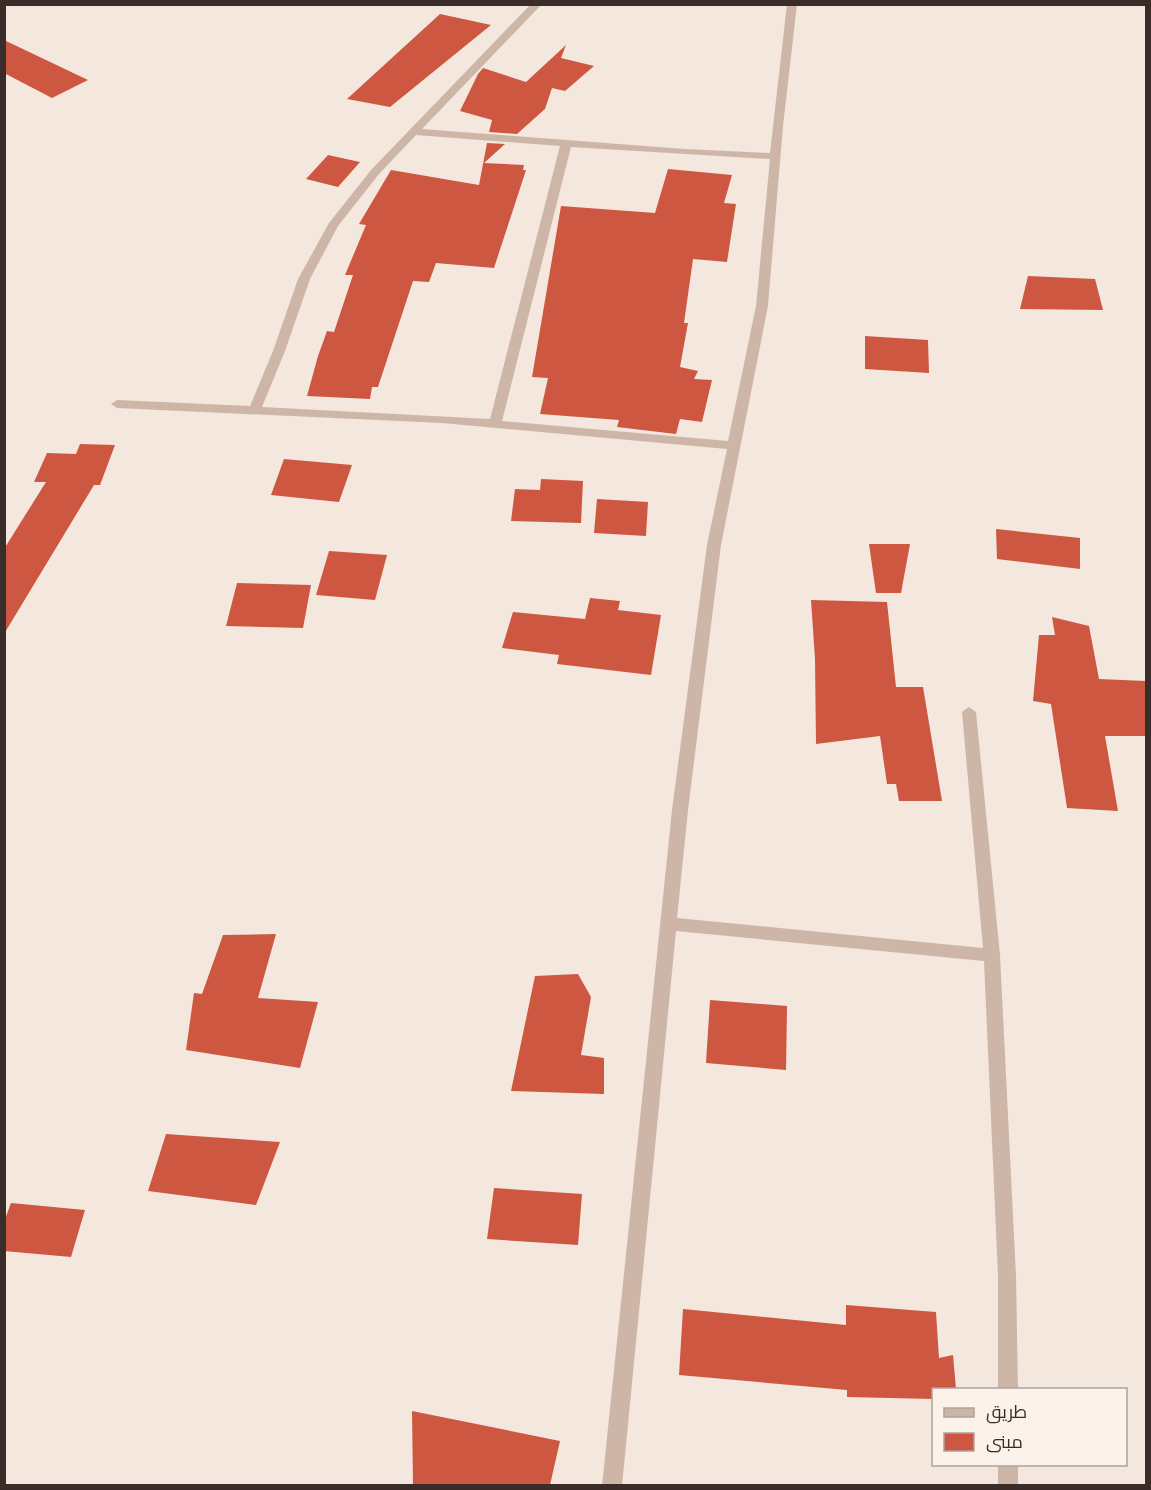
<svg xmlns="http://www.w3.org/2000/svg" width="1151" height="1490" font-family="Jost,Cairo,sans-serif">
  <rect width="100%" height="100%" fill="#f4e7dd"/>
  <g fill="#ce5741">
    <polygon points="440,14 491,25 390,107 347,99"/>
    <polygon points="4,40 88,80 52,98 4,73"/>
    <polygon points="566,45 561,58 594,66 565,91 552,88 545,109 517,134 489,132 492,120 460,111 478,74 483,68 526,82"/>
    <polygon points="487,143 505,144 484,163 524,165 523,170 526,170 494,268 436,263 429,282 413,281 378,387 372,387 370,399 307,396 318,356 327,331 334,332 353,275 345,275 366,225 359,224 391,170 479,185"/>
    <polygon points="328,155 360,162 338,187 306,179"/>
    <polygon points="668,169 732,175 724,203 736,204 727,262 693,259 684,323 688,323 680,367 698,371 694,379 712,380 702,422 680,419 676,434 617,427 619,420 540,414 548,378 532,377 561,206 655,213"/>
    <polygon points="1028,276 1095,279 1103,310 1020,309"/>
    <polygon points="865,336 928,340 929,373 865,369"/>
    <polygon points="80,444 115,445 100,485 94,485 4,634 4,549 46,482 34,482 47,453 76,454"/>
    <polygon points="284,459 352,465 339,502 271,495"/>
    <polygon points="541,479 583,481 581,523 511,521 515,489 540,490"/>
    <polygon points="597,499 648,502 646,536 594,533"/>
    <polygon points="996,529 1080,538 1080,569 997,559"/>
    <polygon points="869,544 910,544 901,593 876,593"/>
    <polygon points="329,551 387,555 375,600 316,595"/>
    <polygon points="237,583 311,585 303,628 226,626"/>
    <polygon points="590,598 620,601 618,610 661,615 651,675 557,664 559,655 502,648 513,612 585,619"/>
    <polygon points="811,600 887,602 896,687 923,687 942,801 899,801 896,784 887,784 880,736 816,744 815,659"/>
    <polygon points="1052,617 1089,626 1099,679 1146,681 1146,736 1105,736 1118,811 1067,808 1051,704 1033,701 1039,635 1055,635"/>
    <polygon points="276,934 258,998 318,1002 300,1068 186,1050 194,993 202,994 223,935"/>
    <polygon points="578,974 591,997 581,1055 604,1058 604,1094 511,1091 535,976"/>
    <polygon points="710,1000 787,1006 786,1070 706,1063"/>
    <polygon points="166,1134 280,1142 256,1205 148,1191"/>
    <polygon points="494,1188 582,1194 578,1245 487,1239"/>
    <polygon points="11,1203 85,1210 71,1257 4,1251 4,1222"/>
    <polygon points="846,1305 936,1312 939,1358 953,1355 956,1389 933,1389 933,1399 847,1397 847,1390 679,1375 683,1309 846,1325"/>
    <polygon points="412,1411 560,1441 550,1485 413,1485"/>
  </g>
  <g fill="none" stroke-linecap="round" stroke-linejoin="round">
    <g fill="#cdb6a8" fill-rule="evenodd">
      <path d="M 531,4 L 542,4 L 422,129 L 684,149 L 770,153 L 787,4 L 797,4 L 783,126 L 768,306 L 721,545 L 688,810 L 677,918 L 983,948 L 962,712 L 969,707 L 976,712 L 1000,955 L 1016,1276 L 1018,1390 L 998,1390 L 998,1276 L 984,961 L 676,931 L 622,1486 L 602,1486 L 672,810 L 707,545 L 727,449 L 442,423 L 117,408 L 111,404 L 117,400 L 250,406 L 273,351 L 298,279 L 329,223 L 371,170 ZM 416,135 L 560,146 L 490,419 L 262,407 L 285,351 L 310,279 L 338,226 L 379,174 ZM 571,147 L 770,159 L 756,306 L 728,441 L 502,421 Z"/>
      <rect x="998" y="1464" width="20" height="22"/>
    </g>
  </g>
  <rect width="1151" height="1490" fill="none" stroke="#3a2d29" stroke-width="12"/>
  <rect x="932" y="1388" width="195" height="78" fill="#fbf2ea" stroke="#aea39d" stroke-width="1.5"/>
  <rect x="944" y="1408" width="30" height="9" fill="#cdb6a8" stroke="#aea39d" stroke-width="1.5"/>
  <text x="986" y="1418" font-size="18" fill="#3a2d29">طريق</text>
  <rect x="944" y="1433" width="30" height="18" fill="#ce5741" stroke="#aea39d" stroke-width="1.5"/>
  <text x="986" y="1448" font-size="18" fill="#3a2d29">مبنى</text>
</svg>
